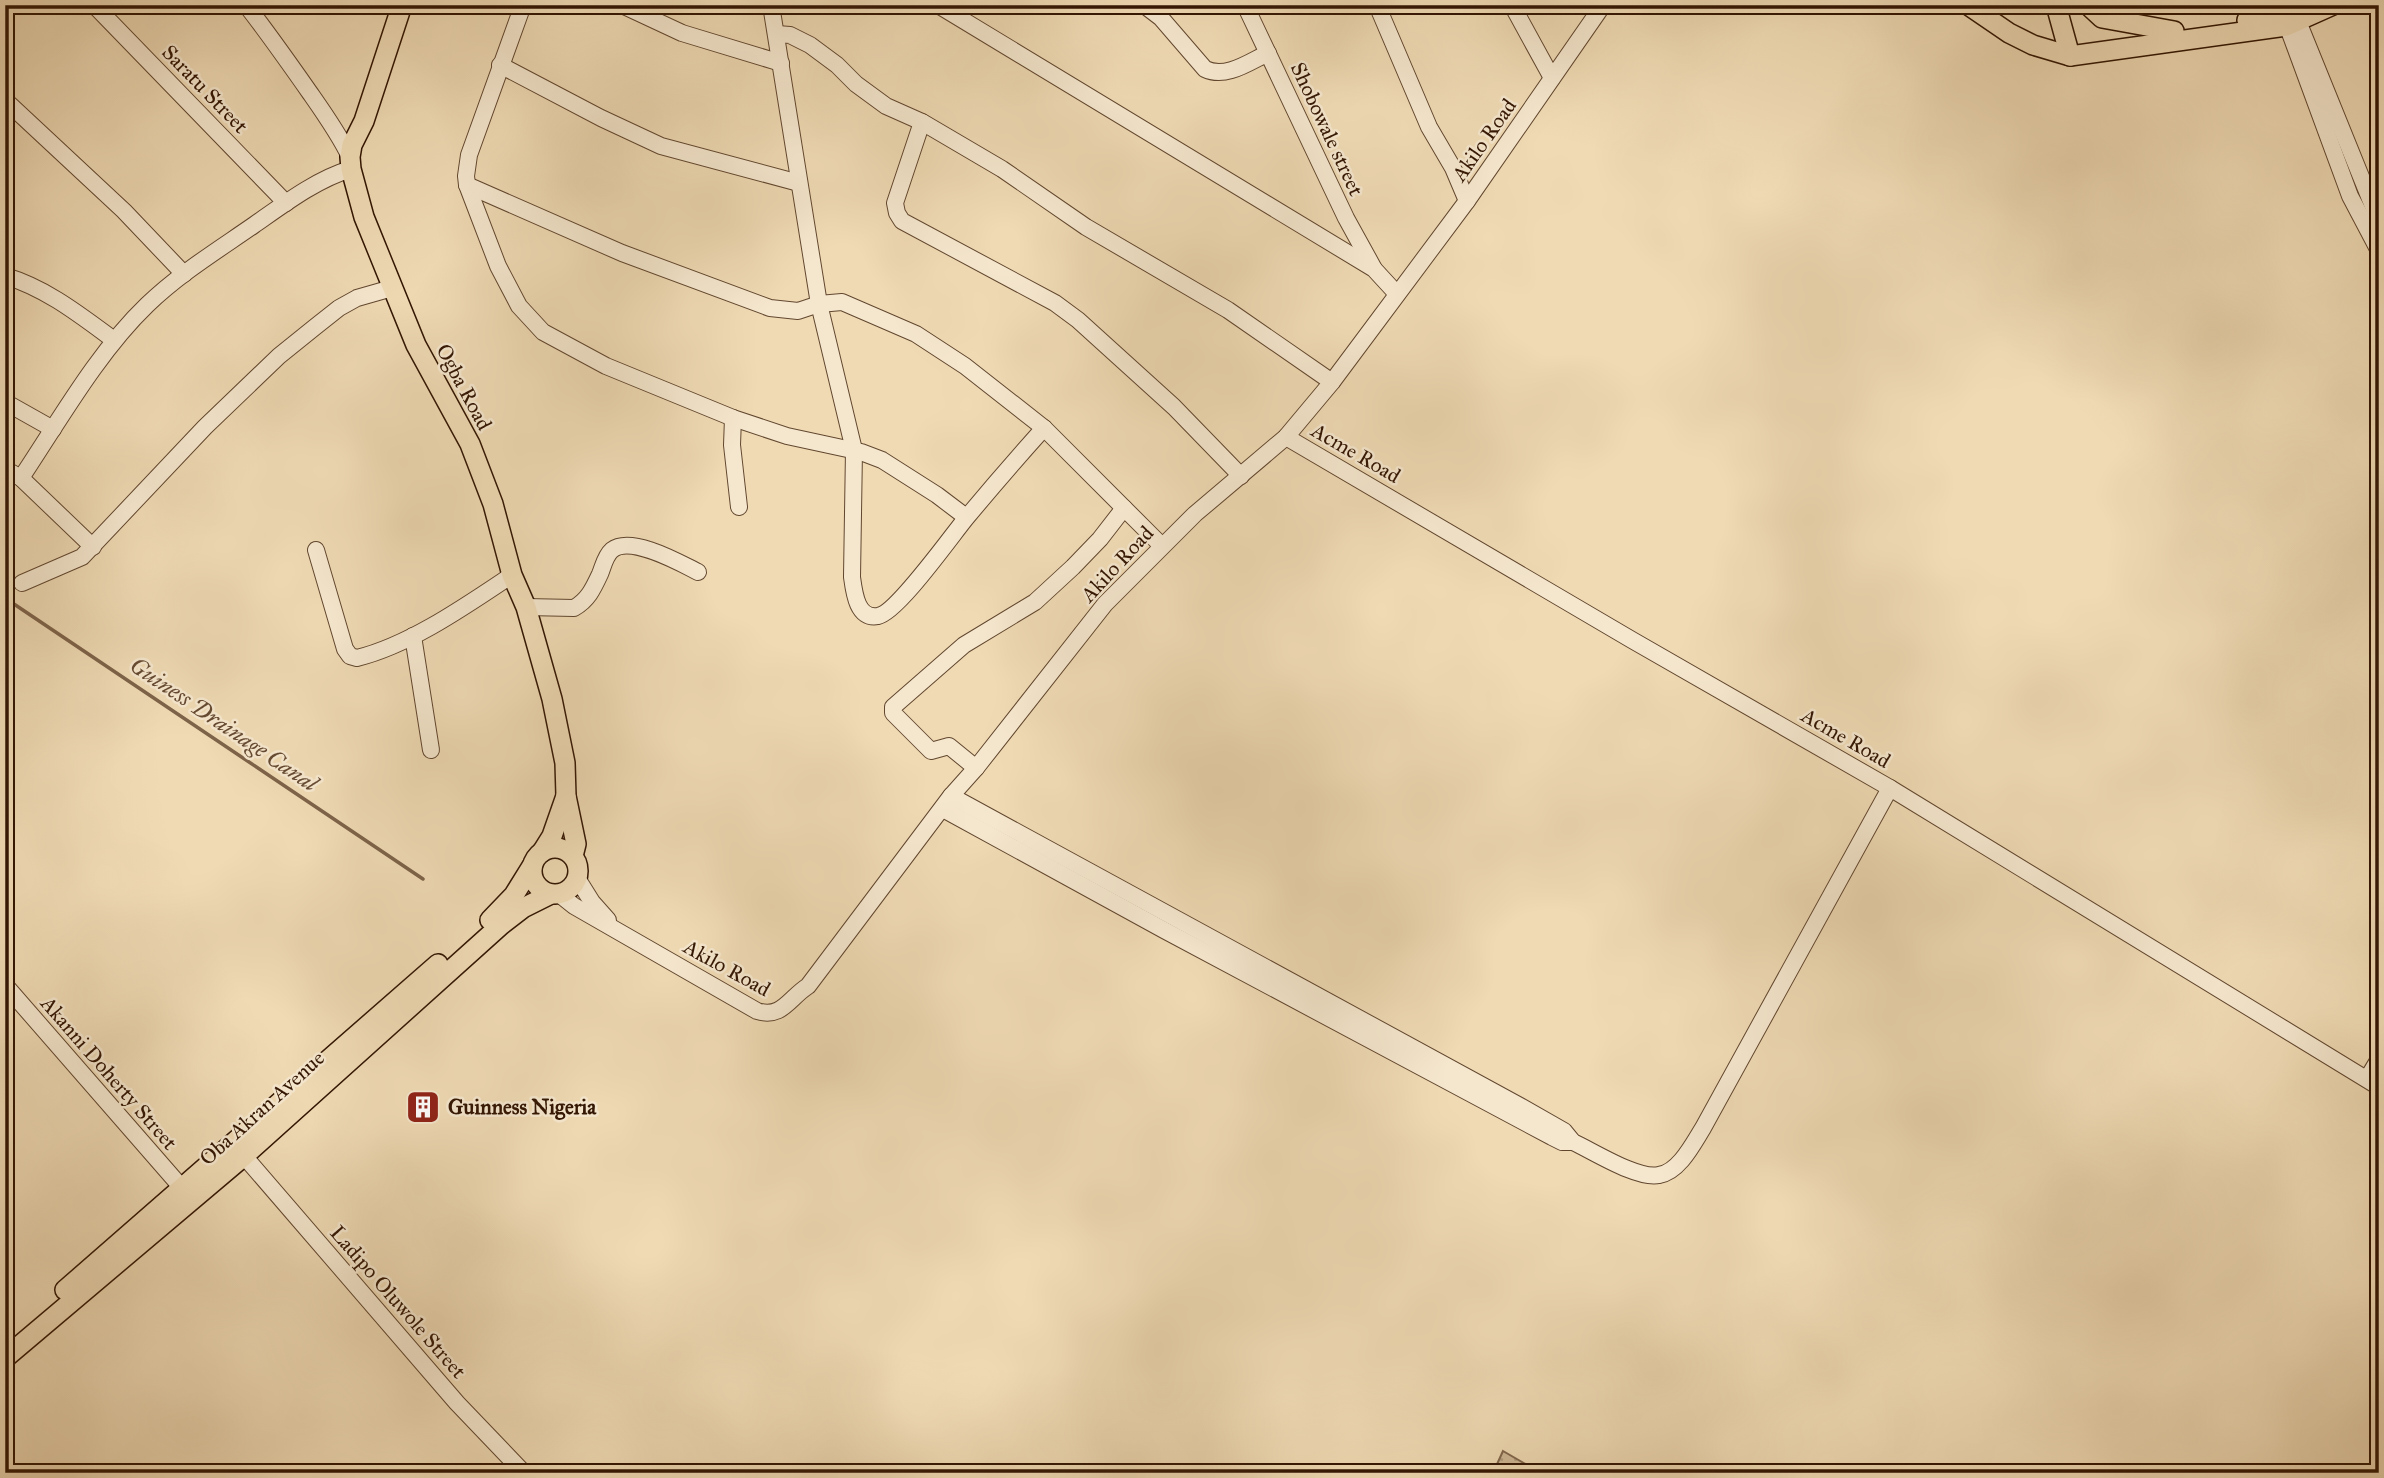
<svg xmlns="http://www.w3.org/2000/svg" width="2384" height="1478" font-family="'IM FELL Great Primer',serif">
  <defs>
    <pattern id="grass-dots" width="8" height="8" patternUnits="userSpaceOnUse" patternTransform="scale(1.75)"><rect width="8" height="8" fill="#cfb996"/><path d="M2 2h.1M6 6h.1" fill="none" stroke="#b29e80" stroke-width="1.8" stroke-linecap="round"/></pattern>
  </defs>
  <rect width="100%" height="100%" fill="#efdab4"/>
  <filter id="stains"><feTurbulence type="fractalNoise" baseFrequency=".00286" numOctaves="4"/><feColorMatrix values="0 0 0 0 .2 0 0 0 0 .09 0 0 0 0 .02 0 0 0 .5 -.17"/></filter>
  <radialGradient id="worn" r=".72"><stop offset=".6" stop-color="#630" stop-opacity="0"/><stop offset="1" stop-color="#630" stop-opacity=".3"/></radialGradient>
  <polygon fill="url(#grass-dots)" stroke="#81684c" stroke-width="2" points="1503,1451 1541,1473 1493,1473"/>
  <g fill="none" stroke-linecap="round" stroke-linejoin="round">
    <polyline stroke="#7d6349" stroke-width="3.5" points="5,598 423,879"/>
    <g stroke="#62472f" stroke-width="18">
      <g id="minor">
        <polyline points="94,5 286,203"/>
        <path d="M 246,5 C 268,33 289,63 310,93 C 324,113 339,134 350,157"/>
        <polyline points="523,5 469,155 466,176 467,185 498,266 519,306 543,332 606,366 733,418 787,436 861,452 882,460 937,495 966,517"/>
        <polyline points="622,5 682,33 781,63"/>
        <path d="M 771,5 L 819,304 L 854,450 L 852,577 C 854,592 857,620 878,616 C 897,613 952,535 967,517 C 992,487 1018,457 1044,428"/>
        <polyline points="938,5 1374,269 1397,294"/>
        <path d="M 1144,5 L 1161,18 L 1205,69 C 1226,79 1249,62 1268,53"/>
        <polyline points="1245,5 1346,218 1373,267"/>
        <polyline points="1377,5 1429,127 1453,168 1467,201"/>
        <polyline points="1512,5 1552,78"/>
        <polyline points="2293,9 2379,221"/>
        <polyline points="2283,14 2350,196 2379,251"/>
        <polyline points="777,34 790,35 810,45 837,65 856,84 886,106 922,122 1002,169 1086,227 1228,310 1332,382"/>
        <polyline points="500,65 601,118 661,146 799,183"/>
        <polyline points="5,100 124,211 184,274"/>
        <polyline points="922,122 895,203 897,213 902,221 1055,303 1078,320 1174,407 1241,476"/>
        <polyline points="467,185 622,253 770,308 798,311 819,304 842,302 916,334 965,366 1044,428 1162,546"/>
        <path d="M 5,276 C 46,288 80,315 114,340"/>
        <polyline points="5,402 53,429"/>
        <polyline points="733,418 732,445 739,507"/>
        <polyline points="1286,437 1632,640 1890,788 2379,1087"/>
        <polyline points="5,469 21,478 93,547"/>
        <path d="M 21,478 C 59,421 98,352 147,305 C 179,274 218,250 254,225 C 284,204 317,179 351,169"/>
        <path d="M 316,550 L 345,649 L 350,656 L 357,658 C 410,645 467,605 512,575"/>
        <polyline points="22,583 82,557 205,427 279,356 315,327 339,308 357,298 392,288"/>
        <path d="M 526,607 L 574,608 C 588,600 593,589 600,574 C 603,567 605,556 612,550 C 631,535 680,563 698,572"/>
        <polyline points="413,636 431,750"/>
        <polyline points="976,768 949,746 931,751 893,713 893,707 964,645 1035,602 1073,567 1100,539 1124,508"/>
        <path d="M 951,796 L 1520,1106 L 1564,1131 L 1573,1142 C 1593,1151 1638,1180 1659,1175 C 1679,1172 1693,1144 1703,1128 L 1890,788"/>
        <polyline points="943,809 1164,930 1552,1137 1562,1142 1573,1142"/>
        <polyline points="577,878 592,902 608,920"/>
        <path d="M 559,894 L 574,906 L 757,1011 C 782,1019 789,998 808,986 L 951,796 L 976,768 L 1105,604 L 1195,514 L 1286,437 L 1332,382 L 1467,201 L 1603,5"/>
        <polyline points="5,985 182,1188"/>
        <polyline points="2367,1079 2379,1059"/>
        <polyline points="244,1156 457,1403 524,1473"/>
      </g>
    </g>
    <g stroke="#331603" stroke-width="22">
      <g id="major">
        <polyline points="402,5 364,121 352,145 350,157 351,169 364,217 416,345 470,444 493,504 512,575 526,607 552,699 565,763 566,796 576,844 573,856"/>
        <polyline points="1968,5 2009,33 2033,45 2070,56 2286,26 2333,5"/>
        <polyline points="2056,5 2070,56"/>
        <polyline points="2088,5 2102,18 2174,31"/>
        <polyline points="2247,20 2282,12 2299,5"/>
        <circle cx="555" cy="871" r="23"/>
        <polyline points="542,852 552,836 566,796"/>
        <polyline points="490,920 514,895 532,866"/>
        <polyline points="65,1290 438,964"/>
        <polyline points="5,1358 244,1156 501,925 523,908 551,894"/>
      </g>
    </g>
    <use href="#minor" stroke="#f5e7ce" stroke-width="16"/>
    <use href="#major" stroke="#efdab4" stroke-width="19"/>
  </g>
  <defs>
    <g id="building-square" transform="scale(1.75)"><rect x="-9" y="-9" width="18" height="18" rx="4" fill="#8f2418" stroke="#f5e7ce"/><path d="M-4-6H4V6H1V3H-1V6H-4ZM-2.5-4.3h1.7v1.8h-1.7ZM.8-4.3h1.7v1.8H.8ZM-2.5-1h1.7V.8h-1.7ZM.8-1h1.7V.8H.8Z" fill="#fff"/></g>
  </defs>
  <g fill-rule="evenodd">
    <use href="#building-square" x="423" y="1107"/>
  </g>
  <g text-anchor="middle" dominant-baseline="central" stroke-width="5" stroke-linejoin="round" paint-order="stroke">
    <g font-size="21" fill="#331603" stroke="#f5e7ce">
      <text transform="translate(205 89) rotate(46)">Saratu Street</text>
      <text transform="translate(1327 129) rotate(65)">Shobowale street</text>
      <text transform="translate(1484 140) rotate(-55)">Akilo Road</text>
      <text transform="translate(464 387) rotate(62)">Ogba Road</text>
      <text transform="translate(1356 453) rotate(30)">Acme Road</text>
      <text transform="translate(1117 564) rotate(-47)">Akilo Road</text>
      <text transform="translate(1846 738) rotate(30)">Acme Road</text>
      <text transform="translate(727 968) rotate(29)">Akilo Road</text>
      <text transform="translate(109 1073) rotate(49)">Akanni Doherty Street</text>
      <text transform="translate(262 1108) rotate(-42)">Oba Akran Avenue</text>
      <text transform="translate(398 1302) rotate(49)">Ladipo Oluwole Street</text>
    </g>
    <g font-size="21" font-weight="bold" fill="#331603" stroke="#f5e7ce" text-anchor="start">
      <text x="448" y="1107">Guinness Nigeria</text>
    </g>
    <g font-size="23" font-style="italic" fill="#654a32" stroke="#f5e7ce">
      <text transform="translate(224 724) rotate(34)">Guiness Drainage Canal</text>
    </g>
  </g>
  <rect width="2384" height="1478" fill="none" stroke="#efdab4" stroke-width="28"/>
  <rect x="7" y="7" width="2370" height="1464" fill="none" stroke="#331603" stroke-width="3.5"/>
  <rect x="14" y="14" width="2356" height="1450" fill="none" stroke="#331603" stroke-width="2"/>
  <rect width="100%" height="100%" filter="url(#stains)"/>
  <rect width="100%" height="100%" fill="url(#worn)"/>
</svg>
